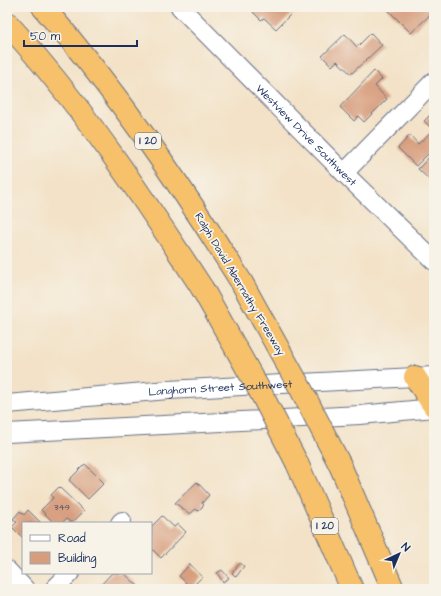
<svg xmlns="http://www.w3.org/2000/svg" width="441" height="596" font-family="'Architects Daughter',sans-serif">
  <rect width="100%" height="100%" fill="#f7f3e8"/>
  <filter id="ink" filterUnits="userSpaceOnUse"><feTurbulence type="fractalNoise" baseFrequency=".025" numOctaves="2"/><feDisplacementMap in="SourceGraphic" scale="8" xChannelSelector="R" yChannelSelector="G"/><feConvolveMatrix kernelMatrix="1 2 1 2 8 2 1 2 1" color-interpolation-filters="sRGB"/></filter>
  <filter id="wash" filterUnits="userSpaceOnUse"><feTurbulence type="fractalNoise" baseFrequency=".012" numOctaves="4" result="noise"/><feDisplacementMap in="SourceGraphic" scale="16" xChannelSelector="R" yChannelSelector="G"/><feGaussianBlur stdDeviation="0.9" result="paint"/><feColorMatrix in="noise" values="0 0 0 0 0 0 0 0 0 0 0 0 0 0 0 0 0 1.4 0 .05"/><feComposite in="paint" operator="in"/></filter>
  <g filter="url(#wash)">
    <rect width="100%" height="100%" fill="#f3e2c7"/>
    <g id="blocks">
      <g fill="#d79e7e">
        <polygon points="258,7 288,7 293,12 276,29 264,18 261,20 253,12"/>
        <polygon points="385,7 433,7 434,11 411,33"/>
        <polygon points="371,33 382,45 351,74 337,61 332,66 322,56 345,34 357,47"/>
        <polygon points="374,71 382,79 375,86 387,99 364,122 358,116 354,121 340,107"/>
        <polygon points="432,113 434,116 434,148 416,166 398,148 410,135 418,144 433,130 424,121"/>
        <polygon points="434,152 434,180 432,182 418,169"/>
        <polygon points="85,464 104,483 88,499 69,480"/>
        <polygon points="197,482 209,495 202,503 204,505 198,511 196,509 190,514 175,503"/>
        <polygon points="59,487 84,511 72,523 66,519 62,523 54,523 41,510 53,498 51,495"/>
        <polygon points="28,510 41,523 23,523 23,538 12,527 17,522 13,519 20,511 24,515"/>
        <polygon points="162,516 174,527 178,524 186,532 161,558 151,548 151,527"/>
        <polygon points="240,563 244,566 236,577 232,573"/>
        <polygon points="190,564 202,577 191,588 179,576"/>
        <polygon points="222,570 229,578 223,582 217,573"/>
        <polygon points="112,573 124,573 138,586 135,589 97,589"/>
      </g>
    </g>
  </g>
  <g filter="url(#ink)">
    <use href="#blocks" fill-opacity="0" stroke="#676e83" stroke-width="1"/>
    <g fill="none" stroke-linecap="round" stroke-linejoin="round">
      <g stroke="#676e83" stroke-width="20">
        <g id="minor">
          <path id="s1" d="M 180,7 L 344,173 L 434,261"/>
          <polyline points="344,173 434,81"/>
          <path id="s2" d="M 7,404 L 168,390 L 434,376"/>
          <polyline points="7,433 360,415 434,408"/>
          <polyline points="120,523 122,521"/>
          <polyline points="7,570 25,589"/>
          <polyline points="54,589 70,573"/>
        </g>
      </g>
      <g stroke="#676e83" stroke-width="24">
        <g id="highway">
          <path d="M 43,7 C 118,93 182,187 242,283"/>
          <path d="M 7,23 C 81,104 142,196 202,288"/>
          <polyline points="415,377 434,406"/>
          <polyline points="297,463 352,589"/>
          <polyline points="340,465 393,589"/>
        </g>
      </g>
      <use href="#minor" stroke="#fff" stroke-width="18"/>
      <use href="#highway" stroke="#f6c16b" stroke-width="22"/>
      <g stroke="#676e83" stroke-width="24" stroke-linecap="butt">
        <g id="highway-bridge">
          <polyline points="242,283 302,391 340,465"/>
          <polyline points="202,288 261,393 297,463"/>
        </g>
      </g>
      <use href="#highway-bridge" stroke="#f6c16b" stroke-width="22"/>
    </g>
  </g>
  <g text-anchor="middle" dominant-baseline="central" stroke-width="3.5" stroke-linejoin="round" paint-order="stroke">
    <g font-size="9" fill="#4a4b66">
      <text x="62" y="507">349</text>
    </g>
    <g fill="#f7f3e8" stroke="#5d6a87" stroke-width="1">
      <rect x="135" y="133" width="26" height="16" rx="3"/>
      <rect x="312" y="518" width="26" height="16" rx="3"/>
    </g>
    <g font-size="10" font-weight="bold" fill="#1b2f5e">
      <text x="148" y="141">I 20</text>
      <text x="325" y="526">I 20</text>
    </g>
    <g font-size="11" fill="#1b2f5e" stroke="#f7f3e8">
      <text stroke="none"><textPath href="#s1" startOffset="180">Westview Drive Southwest</textPath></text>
      <text transform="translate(240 284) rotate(59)">Ralph David Abernathy Freeway</text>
      <text stroke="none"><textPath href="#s2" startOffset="214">Langhorn Street Southwest</textPath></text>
    </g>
  </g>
  <rect width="441" height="596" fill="none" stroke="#f7f3e8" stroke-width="24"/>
  <rect x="22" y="522" width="130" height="52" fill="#f7f3e8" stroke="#9fa5b1"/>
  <rect x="30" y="535" width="20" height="6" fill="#ffffff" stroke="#9fa5b1"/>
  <text x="58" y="542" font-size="12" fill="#1b2f5e">Road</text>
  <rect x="30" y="552" width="20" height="12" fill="#d79e7e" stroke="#9fa5b1"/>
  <text x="58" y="562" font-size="12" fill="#1b2f5e">Building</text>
  <g transform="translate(399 554) rotate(44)" stroke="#f7f3e8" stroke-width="3" paint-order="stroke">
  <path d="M0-3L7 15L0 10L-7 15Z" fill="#1b2f5e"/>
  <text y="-6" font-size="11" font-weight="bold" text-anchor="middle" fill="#1b2f5e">N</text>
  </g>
  <path d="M24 40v6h113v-6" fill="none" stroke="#1b2f5e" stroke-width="2"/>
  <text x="30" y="40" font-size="12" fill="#1b2f5e" stroke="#f7f3e8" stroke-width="3" paint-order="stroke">50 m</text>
</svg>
